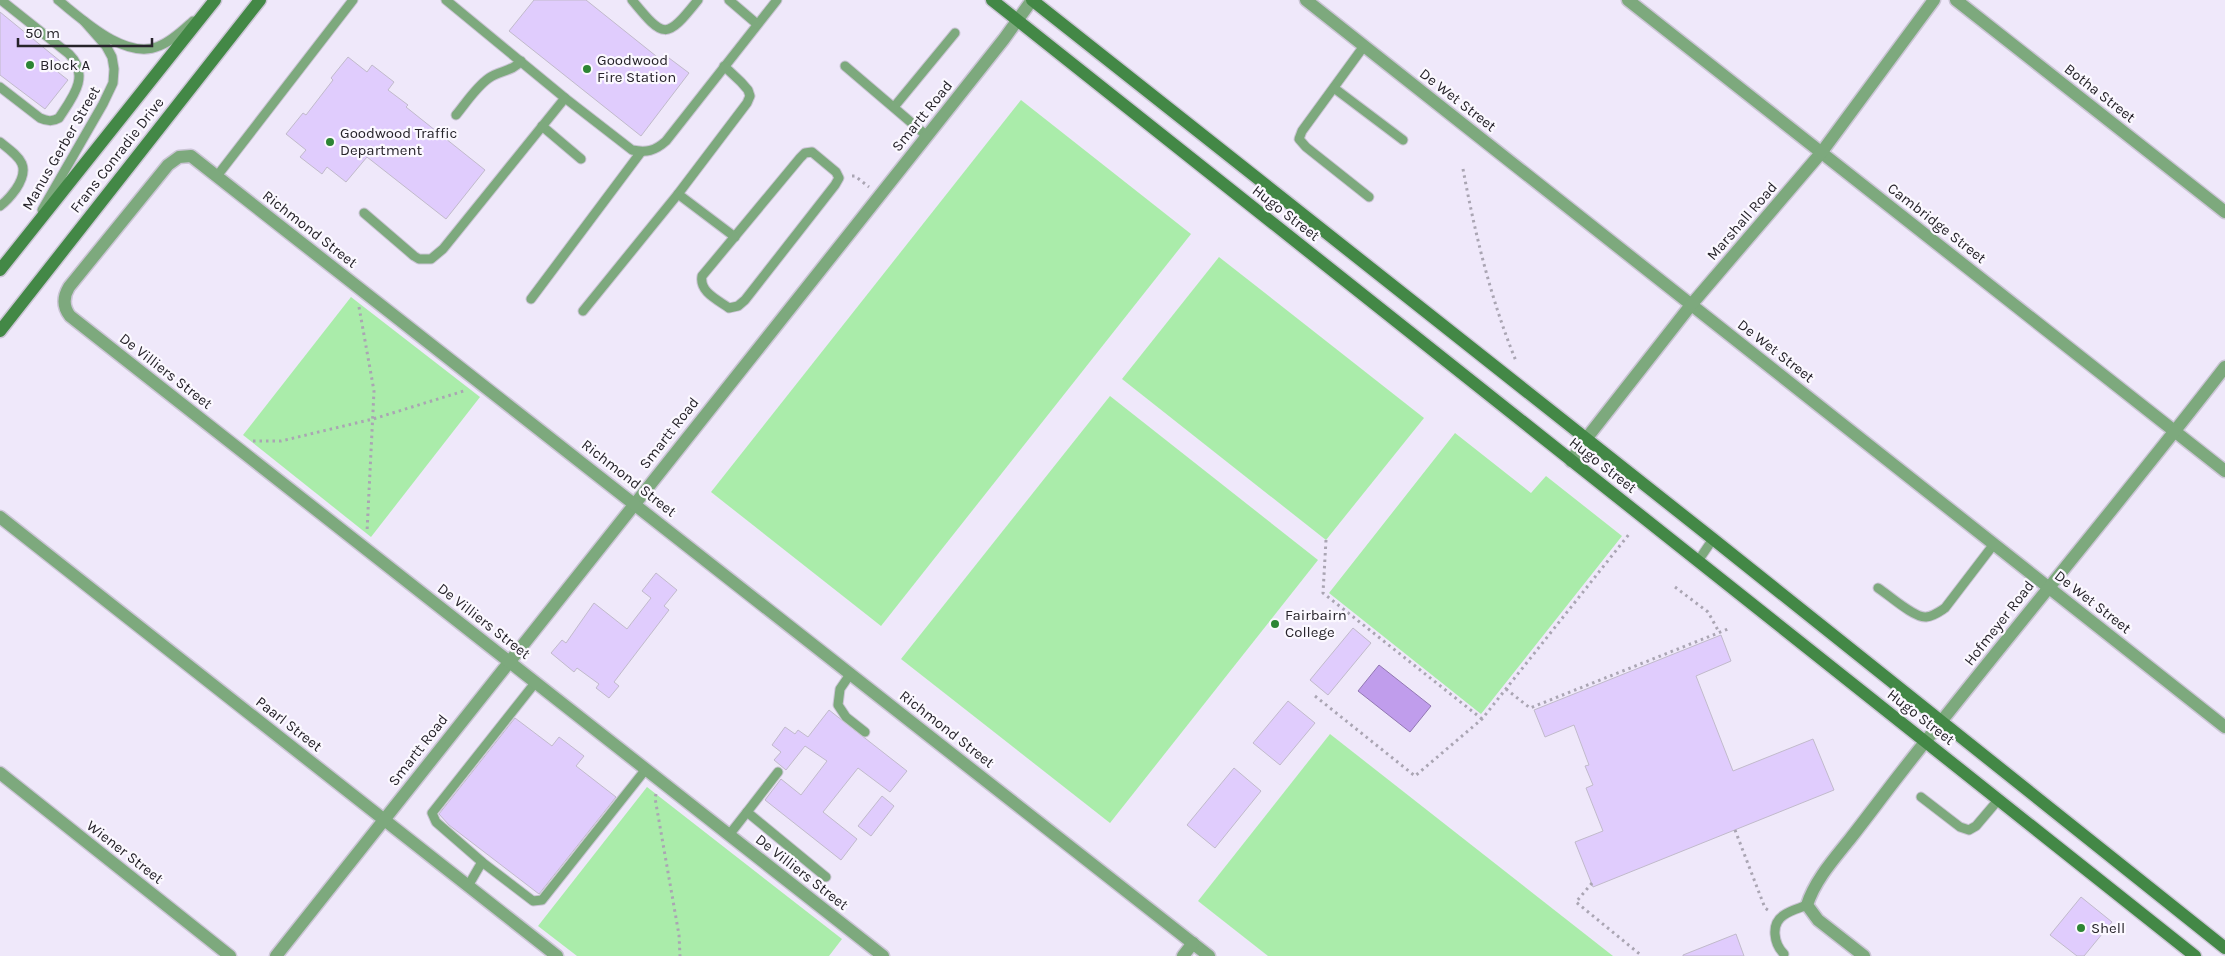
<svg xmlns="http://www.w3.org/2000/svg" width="2225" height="956" font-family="Karla,sans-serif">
  <rect width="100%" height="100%" fill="#efe8fa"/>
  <g fill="#aaecaa">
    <polygon points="1021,100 1191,234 881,626 711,492"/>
    <polygon points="1219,257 1424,418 1326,540 1122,379"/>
    <polygon points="351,297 480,397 371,537 243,435"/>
    <polygon points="1110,396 1318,560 1110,823 901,659"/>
    <polygon points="1455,433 1531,493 1546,476 1622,536 1481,714 1329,593"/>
    <polygon points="1330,734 1613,956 1268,956 1198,901"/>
    <polygon points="647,787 842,939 829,956 577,956 538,926"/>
  </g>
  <polygon fill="#c09dec" stroke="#9278b2" points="1379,665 1431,706 1410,732 1358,691"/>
  <g fill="#e0ccfd" stroke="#c1bacb">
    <polygon points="534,0 586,0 661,60 665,55 689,73 641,136 509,31"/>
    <polygon points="0,12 60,61 54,69 68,80 45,109 0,75"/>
    <polygon points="348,57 367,72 372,65 394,82 388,90 408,105 406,107 485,170 446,219 367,157 346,182 327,167 322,174 300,157 306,150 286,134 303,113 306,115 333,80 331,78"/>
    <polygon points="656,573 677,590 664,606 669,610 614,682 619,686 609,698 596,688 599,684 577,668 574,672 551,653 562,640 566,643 594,603 627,629 651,598 642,591"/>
    <polygon points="1353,628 1371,643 1328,695 1310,680"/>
    <polygon points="1721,635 1731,661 1696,676 1733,771 1813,739 1834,790 1593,887 1575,842 1603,831 1586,788 1593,785 1585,766 1589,765 1574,725 1545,737 1534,710"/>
    <polygon points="1288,701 1315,723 1280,765 1253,743"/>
    <polygon points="829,710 907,771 890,792 858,768 823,812 857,839 841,860 765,800 781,779 801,795 827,761 805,746 786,770 774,760 781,752 772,745 785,727 795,734 798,730 808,737"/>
    <polygon points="515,718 552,746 559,737 584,756 576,766 616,797 539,894 449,825 439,814"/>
    <polygon points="1234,768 1261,791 1215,848 1187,825"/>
    <polygon points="882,796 894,806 871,836 858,826"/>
    <polygon points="2081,897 2112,922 2084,956 2077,956 2050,935"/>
    <polygon points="1736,934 1744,956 1683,956 1683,955"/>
  </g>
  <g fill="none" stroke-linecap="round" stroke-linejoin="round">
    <g stroke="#cbc5d5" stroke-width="11">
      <g id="lane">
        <path d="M 58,0 C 82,19 126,61 159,46 C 172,41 183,30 193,21"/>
        <path d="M 446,0 L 565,98 L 632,150 C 646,153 655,151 666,141 L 777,0"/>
        <path d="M 632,0 C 664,39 666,40 698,0"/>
        <polyline points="729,0 757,24"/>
        <polyline points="1364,46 1302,131 1299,139 1306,147 1369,197"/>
        <polyline points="845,66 927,136"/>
        <path d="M 0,87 L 40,118 C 47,121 52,122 59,118 C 72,98 91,76 69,54 L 1,0"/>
        <polyline points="1334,88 1403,140"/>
        <polyline points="894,107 955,33"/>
        <path d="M 456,115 C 466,103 476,87 489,78 C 500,70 512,72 521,61"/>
        <polyline points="542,126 581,159"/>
        <path d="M 0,142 C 19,157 32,165 16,189 C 11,196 7,201 0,206"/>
        <path d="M 812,152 L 836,172 L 839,178 L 835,185 L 745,300 L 738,306 L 729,308 C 718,300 699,292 702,276 L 800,158 L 805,153 Z"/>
        <polyline points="217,176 353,0"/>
        <polyline points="678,194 735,237"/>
        <polyline points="42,210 103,104 113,83 114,69 112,57 106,46 84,21"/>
        <polyline points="364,213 414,256 419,259 431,259 443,249 565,98"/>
        <polyline points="531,299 641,152"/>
        <polyline points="583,311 678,194 747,103 750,96 748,90 741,82 724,66"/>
        <polyline points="1698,561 1713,539"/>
        <path d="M 1878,588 C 1889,595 1914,618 1926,617 C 1934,616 1939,612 1945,608 L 1994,544"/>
        <polyline points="851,673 840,689 838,705 846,717 865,732"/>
        <polyline points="535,683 432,813 436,822 482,862 533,901 542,900 646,769"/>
        <polyline points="778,772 747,812 826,877"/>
        <polyline points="1921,797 1960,827 1969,830 1976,826 1999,799"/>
        <polyline points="729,835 747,812"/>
        <polyline points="468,886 482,862"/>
        <path d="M 1784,954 C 1774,944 1770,924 1784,915 C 1791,910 1800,908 1807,905"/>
      </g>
    </g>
    <g stroke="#cbc5d5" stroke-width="15">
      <g id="street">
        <polyline points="1306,0 2225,727"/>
        <polyline points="1628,0 2225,471"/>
        <polyline points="1956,0 2225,212"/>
        <polyline points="1571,461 1586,439 1691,305 1821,153 1934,0"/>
        <polyline points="0,517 557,956"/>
        <polyline points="0,773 230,956"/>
        <polyline points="276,956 1004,39 1032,0"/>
        <path d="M 883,956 L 70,316 C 63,307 63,297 69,287 L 168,165 L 179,157 L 191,156 L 1209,956"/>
        <polyline points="1183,956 1193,943"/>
        <path d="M 1864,956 L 1818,920 L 1807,905 C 1815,880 1834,859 1850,839 C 1868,816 1885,793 1903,770 C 2009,634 2120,503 2225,367"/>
      </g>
    </g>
    <g stroke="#cbc5d5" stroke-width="15">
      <g id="secondary">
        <polyline points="992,0 2195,956"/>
        <polyline points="1032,0 1713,539 2225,948"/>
        <polyline points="0,270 215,0"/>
        <polyline points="0,331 260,0"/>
      </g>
    </g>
    <g stroke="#aaa5b3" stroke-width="3" stroke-dasharray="2.5 4" stroke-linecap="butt">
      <path d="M 1463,169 C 1475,234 1491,300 1516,361"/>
      <polyline points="852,176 855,176 869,187"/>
      <polyline points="359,307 374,391 367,532"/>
      <polyline points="253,441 281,441 373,419 467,390"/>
      <polyline points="1326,540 1323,593 1482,719"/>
      <polyline points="1675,587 1708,612 1719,632"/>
      <polyline points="1506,689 1530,708 1728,629"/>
      <polyline points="1315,696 1415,776 1482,719 1630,533"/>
      <polyline points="656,794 655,798 679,935 680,956"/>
      <polyline points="1735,830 1765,908 1771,912"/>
      <polyline points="1592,883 1576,902 1642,956"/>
    </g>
    <use href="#lane" stroke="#7da97d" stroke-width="9"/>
    <use href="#street" stroke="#7da97d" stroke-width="12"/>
    <use href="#secondary" stroke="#438846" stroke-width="12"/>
  </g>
  <g fill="#2d8534" stroke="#fbf8ff" stroke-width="2">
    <circle cx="30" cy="65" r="5"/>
    <circle cx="587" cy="69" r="5"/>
    <circle cx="330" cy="142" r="5"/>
    <circle cx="1275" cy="624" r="5"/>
    <circle cx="2081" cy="928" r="5"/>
  </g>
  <g text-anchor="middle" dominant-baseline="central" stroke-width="4.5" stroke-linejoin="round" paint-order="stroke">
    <g font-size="15" fill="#26232a" stroke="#fbf8ff" text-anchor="start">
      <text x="597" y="60">Goodwood<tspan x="597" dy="17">Fire Station</tspan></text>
      <text x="40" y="65">Block A</text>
      <text x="340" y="133">Goodwood Traffic<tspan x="340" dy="17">Department</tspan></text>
      <text x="1285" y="615">Fairbairn<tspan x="1285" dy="17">College</tspan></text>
      <text x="2091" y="928">Shell</text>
    </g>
    <g font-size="15" fill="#26232a" stroke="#fbf8ff">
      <text transform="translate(2100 93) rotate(38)">Botha Street</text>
      <text transform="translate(1458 100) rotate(38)">De Wet Street</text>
      <text transform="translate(922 116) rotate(-51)">Smartt Road</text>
      <text transform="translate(61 148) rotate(-60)">Manus Gerber Street</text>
      <text transform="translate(117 155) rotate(-52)">Frans Conradie Drive</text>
      <text transform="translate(1286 213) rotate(38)">Hugo Street</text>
      <text transform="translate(1742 221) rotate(-49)">Marshall Road</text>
      <text transform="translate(1937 223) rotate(38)">Cambridge Street</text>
      <text transform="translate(310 229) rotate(38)">Richmond Street</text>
      <text transform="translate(1776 351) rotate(38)">De Wet Street</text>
      <text transform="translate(166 371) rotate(38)">De Villiers Street</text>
      <text transform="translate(669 433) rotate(-52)">Smartt Road</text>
      <text transform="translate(1603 465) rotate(38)">Hugo Street</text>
      <text transform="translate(629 478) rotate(38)">Richmond Street</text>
      <text transform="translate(2093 602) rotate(38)">De Wet Street</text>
      <text transform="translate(484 621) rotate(38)">De Villiers Street</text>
      <text transform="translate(1999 623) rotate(-52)">Hofmeyer Road</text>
      <text transform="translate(1921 717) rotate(38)">Hugo Street</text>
      <text transform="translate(289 724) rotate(38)">Paarl Street</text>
      <text transform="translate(947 729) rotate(38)">Richmond Street</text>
      <text transform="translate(418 750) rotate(-52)">Smartt Road</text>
      <text transform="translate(125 852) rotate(38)">Wiener Street</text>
      <text transform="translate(802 872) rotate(38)">De Villiers Street</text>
    </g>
  </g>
  <path d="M18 38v8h134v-8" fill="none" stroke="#26232a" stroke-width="2.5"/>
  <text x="25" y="38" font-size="15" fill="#26232a" stroke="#fbf8ff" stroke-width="4" paint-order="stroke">50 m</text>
</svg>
